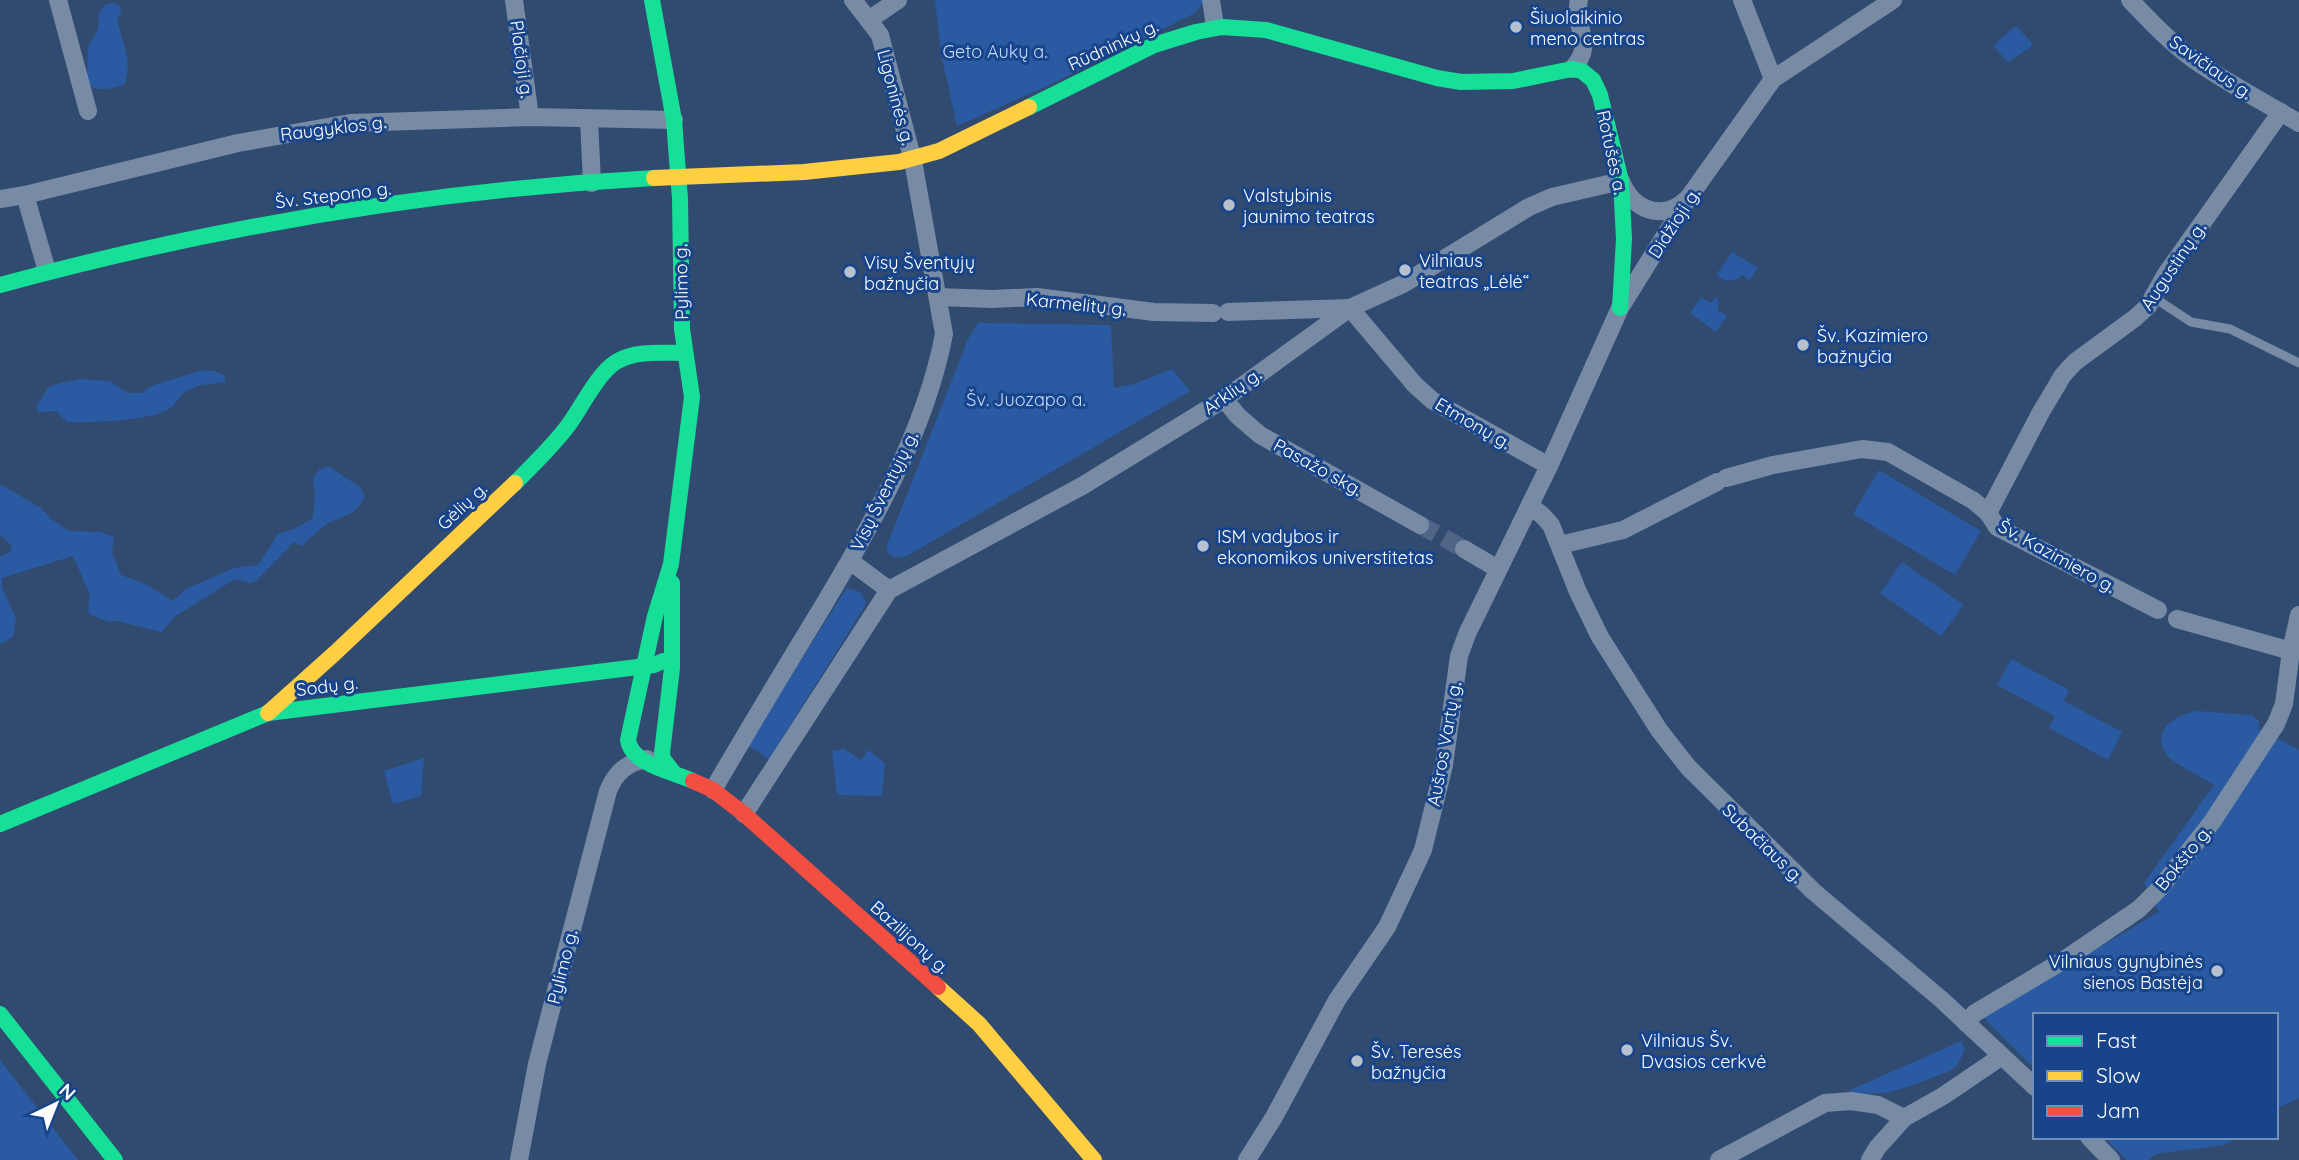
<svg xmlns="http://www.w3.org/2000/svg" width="2299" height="1160" font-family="Quicksand,sans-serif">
  <rect width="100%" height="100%" fill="#314a70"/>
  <g fill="#2a5aa1">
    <polygon points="935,0 1204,0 1204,1 1195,13 1047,86 957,126 941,54"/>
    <path d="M 113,3 L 120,6 L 121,13 L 117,20 C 122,40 134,65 124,85 C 111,88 99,93 87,84 L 88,47 L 98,29 L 99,13 L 105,5 Z"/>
    <polygon points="2017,27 2032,43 2031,47 2008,62 1993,46 2013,28"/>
    <polygon points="1732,252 1758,268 1749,281 1743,275 1736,280 1726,281 1716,275"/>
    <path d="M 1701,297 L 1711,303 L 1716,297 C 1721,301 1717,305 1718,311 L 1727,316 L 1716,332 L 1690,313 Z"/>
    <polygon points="978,323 1111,325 1114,388 1134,384 1172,369 1190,391 907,556 894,558 887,552 887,545 968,339"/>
    <path d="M 203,370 L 215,371 L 225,376 L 225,382 C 209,385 198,383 184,393 C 178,398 175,406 169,409 C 150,421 91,423 67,422 L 56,411 L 38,412 L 36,407 L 48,388 L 56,384 L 79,379 L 110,381 L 127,393 L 141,393 L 154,385 Z"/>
    <path d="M 328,466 L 360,487 L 365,496 C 354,520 340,514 324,526 C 316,532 309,539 302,546 L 294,542 L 257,580 L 251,583 L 235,579 L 174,617 L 162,632 L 117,621 L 109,622 L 89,614 L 88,607 L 90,595 L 73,556 L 2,578 L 2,587 L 16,618 L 13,637 L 0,644 L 0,557 L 12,550 L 11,545 L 0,535 L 0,484 L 41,508 L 51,519 L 69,531 L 100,532 L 114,537 L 112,552 L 121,575 L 146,584 L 173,601 L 186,589 L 234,568 L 258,565 L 278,534 L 294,529 L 313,518 L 315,494 L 313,479 L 319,470 Z"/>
    <polygon points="1879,470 1981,531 1955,575 1853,514"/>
    <polygon points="1902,562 1964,605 1941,636 1880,593"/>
    <path d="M 846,589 C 856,588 863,593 866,602 L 865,606 L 769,759 L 747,745 Z"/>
    <polygon points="2011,659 2069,690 2064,701 2122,732 2108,760 2049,728 2055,716 1997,685"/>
    <path d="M 2197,711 L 2252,715 L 2259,721 L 2258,728 L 2299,750 L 2299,1098 L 2276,1109 L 2276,1015 L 2035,1015 L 2035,1069 L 1982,1016 L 2159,912 L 2144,883 L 2214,785 C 2205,779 2173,763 2167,755 C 2149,730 2176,715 2197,711 Z"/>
    <polygon points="844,749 861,760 869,750 885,763 882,796 837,795 832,751"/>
    <polygon points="424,758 421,796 393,804 384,771"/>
    <path d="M 1961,1041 L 1965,1049 L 1957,1066 L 1950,1071 C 1917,1083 1883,1101 1848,1091 Z"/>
    <polygon points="0,1060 78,1160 0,1160"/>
    <polygon points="2104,1137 2236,1137 2225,1145 2156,1154 2149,1160 2127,1160"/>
  </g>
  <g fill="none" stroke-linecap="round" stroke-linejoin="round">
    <polyline stroke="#506585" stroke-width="18" stroke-dasharray="18 9" stroke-linecap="butt" points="1420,525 1464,549"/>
    <polyline stroke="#788ba5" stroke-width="9" points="2153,297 2191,322 2230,329 2299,363"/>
    <g stroke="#788ba5" stroke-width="18">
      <polyline points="58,0 88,111"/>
      <polyline points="514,0 530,117"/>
      <polyline points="1211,0 1215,26"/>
      <polyline points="1742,0 1773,79"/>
      <path d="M 2130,0 C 2150,21 2170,42 2193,59 C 2227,83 2264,102 2299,123"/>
      <polyline points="870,19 898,0"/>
      <path d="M 1572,69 C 1597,43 1572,29 1579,0"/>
      <polyline points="589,119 592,183"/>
      <polyline points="25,195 47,271"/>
      <polyline points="0,199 25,195 238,143 350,123 530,117 674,120"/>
      <polyline points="938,297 992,299 1037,297 1154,312 1213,313"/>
      <polyline points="1350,308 1415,385 1433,401 1549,466"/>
      <polyline points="1228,312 1350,308"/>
      <polyline points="1224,399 1238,416 1260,435 1420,525"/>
      <polyline points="1726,478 1773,465 1862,449 1888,452 1974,501 1988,513 1997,527 2158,610"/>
      <polyline points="1530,506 1542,515 1551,525 1578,592 1600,637 1659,730 1688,767 1813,891 1942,1000 2035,1087"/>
      <polyline points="1988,513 2041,412 2063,375 2075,362 2135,318 2148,306 2166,274 2281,112"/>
      <polyline points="1560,545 1623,530 1717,482"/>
      <polyline points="1464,549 1498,569"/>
      <polyline points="850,561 889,590"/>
      <path d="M 889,590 L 1082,486 L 1224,399 L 1350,308 L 1403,284 L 1529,207 L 1552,197 L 1621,181 C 1632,209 1662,223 1687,199"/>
      <polyline points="2177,619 2291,651"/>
      <path d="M 713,790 C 748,730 784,670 820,611 C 871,525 925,434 944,334 L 913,161 L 880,35 L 853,0"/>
      <polyline points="744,814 889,590"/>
      <polyline points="1966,1023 1975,1013 2064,960 2139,909 2160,888 2212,822 2276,724 2284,704 2291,651 2299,615"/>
      <polyline points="2089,1137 2111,1160"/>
      <path d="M 519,1160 L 537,1064 L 608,791 C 616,772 626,763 647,759"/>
      <polyline points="1247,1160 1274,1117 1337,1000 1387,927 1423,850 1444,765 1459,656 1467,634 1549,466 1620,308 1689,197 1773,79 1893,0"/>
      <polyline points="1719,1160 1825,1103 1851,1101 1878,1105 1904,1118"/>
      <polyline points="1870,1160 1877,1148 1904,1118 1943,1096 2002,1056"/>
    </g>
    <g stroke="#16e098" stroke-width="16">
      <path d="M 652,0 L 674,120 L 680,199 L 682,329 L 692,397 L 671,564 L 655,616 L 628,740 C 631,764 673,772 693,781"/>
      <polyline points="1029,107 1154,45 1196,32 1222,27 1266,30 1437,78 1461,82 1513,81 1572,69 1582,71 1593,80 1600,95 1621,181 1624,239 1620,308"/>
      <path d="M 0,285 C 213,227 433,190 654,178"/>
      <path d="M 515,483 C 534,464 554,445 570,423 C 582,406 598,373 616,362 C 635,350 663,353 685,353"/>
      <polyline points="672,583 672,668 662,753 663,759 673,772"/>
      <polyline points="0,824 268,713 654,665 663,661"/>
      <polyline points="0,1014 115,1160"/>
    </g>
    <g stroke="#ffcf43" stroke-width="16">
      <polyline points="654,178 804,172 899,162 939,151 1029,107"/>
      <polyline points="268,713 335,653 515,483"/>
      <polyline points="938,987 979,1024 1094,1160"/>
    </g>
    <polyline stroke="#f24e42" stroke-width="16" points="693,781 713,790 744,814 938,987"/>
  </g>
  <g fill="#b7c0cd" stroke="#17448a" stroke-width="2.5">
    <circle cx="1516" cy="27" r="7"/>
    <circle cx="1229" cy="205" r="7"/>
    <circle cx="1405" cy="270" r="7"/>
    <circle cx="850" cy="272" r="7"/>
    <circle cx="1803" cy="345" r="7"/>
    <circle cx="1203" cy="546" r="7"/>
    <circle cx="2217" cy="971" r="7"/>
    <circle cx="1627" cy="1050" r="7"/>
    <circle cx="1357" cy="1061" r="7"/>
  </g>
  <g text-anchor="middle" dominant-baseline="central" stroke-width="6" stroke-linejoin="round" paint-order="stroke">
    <g font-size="18" fill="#fff" stroke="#17448a" text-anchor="start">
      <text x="1530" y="17">Šiuolaikinio<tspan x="1530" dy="21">meno centras</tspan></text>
      <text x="1243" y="195">Valstybinis<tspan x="1243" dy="21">jaunimo teatras</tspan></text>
      <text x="1419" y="260">Vilniaus<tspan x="1419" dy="21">teatras „Lėlė“</tspan></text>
      <text x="864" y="262">Visų Šventųjų<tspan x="864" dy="21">bažnyčia</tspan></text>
      <text x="1817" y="335">Šv. Kazimiero<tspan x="1817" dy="21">bažnyčia</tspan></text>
      <text x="1217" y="536">ISM vadybos ir<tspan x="1217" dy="21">ekonomikos universtitetas</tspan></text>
      <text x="2203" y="961" text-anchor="end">Vilniaus gynybinės<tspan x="2203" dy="21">sienos Bastėja</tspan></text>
      <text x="1641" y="1040">Vilniaus Šv.<tspan x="1641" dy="21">Dvasios cerkvė</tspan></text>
      <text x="1371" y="1051">Šv. Teresės<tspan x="1371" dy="21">bažnyčia</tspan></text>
    </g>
    <g font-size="18" fill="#fff" stroke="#17448a">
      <text transform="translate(1113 45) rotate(-25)">Rūdninkų g.</text>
      <text transform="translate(522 59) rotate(82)">Plačioji g.</text>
      <text transform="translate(2211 67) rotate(35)">Savičiaus g.</text>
      <text transform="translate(896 97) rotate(75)">Ligoninės g.</text>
      <text transform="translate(333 128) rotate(-7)">Raugyklos g.</text>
      <text transform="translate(1612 152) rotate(78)">Rotušės a.</text>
      <text transform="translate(333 195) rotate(-7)">Šv. Stepono g.</text>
      <text transform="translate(1674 223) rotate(-57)">Didžioji g.</text>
      <text transform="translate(2173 266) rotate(-56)">Augustinų g.</text>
      <text transform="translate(681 282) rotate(-91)">Pylimo g.</text>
      <text transform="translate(1076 304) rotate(6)">Karmelitų g.</text>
      <text transform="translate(1232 391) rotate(-35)">Arklių g.</text>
      <text transform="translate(1473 423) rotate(30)">Etmonų g.</text>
      <text transform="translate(1318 467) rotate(29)">Pasažo skg.</text>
      <text transform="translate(884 491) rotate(-64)">Visų Šventųjų g.</text>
      <text transform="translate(462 506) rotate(-43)">Gėlių g.</text>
      <text transform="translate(2057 556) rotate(29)">Šv. Kazimiero g.</text>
      <text transform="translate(327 686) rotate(-7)">Sodų g.</text>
      <text transform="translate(1444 744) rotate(-80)">Aušros Vartų g.</text>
      <text transform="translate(1763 843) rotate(44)">Subačiaus g.</text>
      <text transform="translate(2183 858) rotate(-51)">Bokšto g.</text>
      <text transform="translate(910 937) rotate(42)">Bazilijonų g.</text>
      <text transform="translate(562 967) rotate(-76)">Pylimo g.</text>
    </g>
    <g font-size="18" fill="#c6dbfa" stroke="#17448a">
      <text x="995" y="51">Geto Aukų a.</text>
      <text x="1026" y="399">Šv. Juozapo a.</text>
    </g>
  </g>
  <rect x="2033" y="1013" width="245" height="126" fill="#17448a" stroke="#748fb9" stroke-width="2"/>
  <rect x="2047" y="1036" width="35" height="10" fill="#16e098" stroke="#748fb9" stroke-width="2"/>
  <text x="2096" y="1048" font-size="21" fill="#ffffff">Fast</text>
  <rect x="2047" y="1071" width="35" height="10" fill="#ffcf43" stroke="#748fb9" stroke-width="2"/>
  <text x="2096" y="1083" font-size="21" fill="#ffffff">Slow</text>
  <rect x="2047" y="1106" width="35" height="10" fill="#f24e42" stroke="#748fb9" stroke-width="2"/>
  <text x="2096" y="1118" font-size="21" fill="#ffffff">Jam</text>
  <g transform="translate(56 1104) rotate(43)" stroke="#17448a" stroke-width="5" paint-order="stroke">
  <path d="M0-5L12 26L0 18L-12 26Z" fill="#ffffff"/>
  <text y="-10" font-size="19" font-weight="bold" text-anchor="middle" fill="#ffffff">N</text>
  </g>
</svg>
